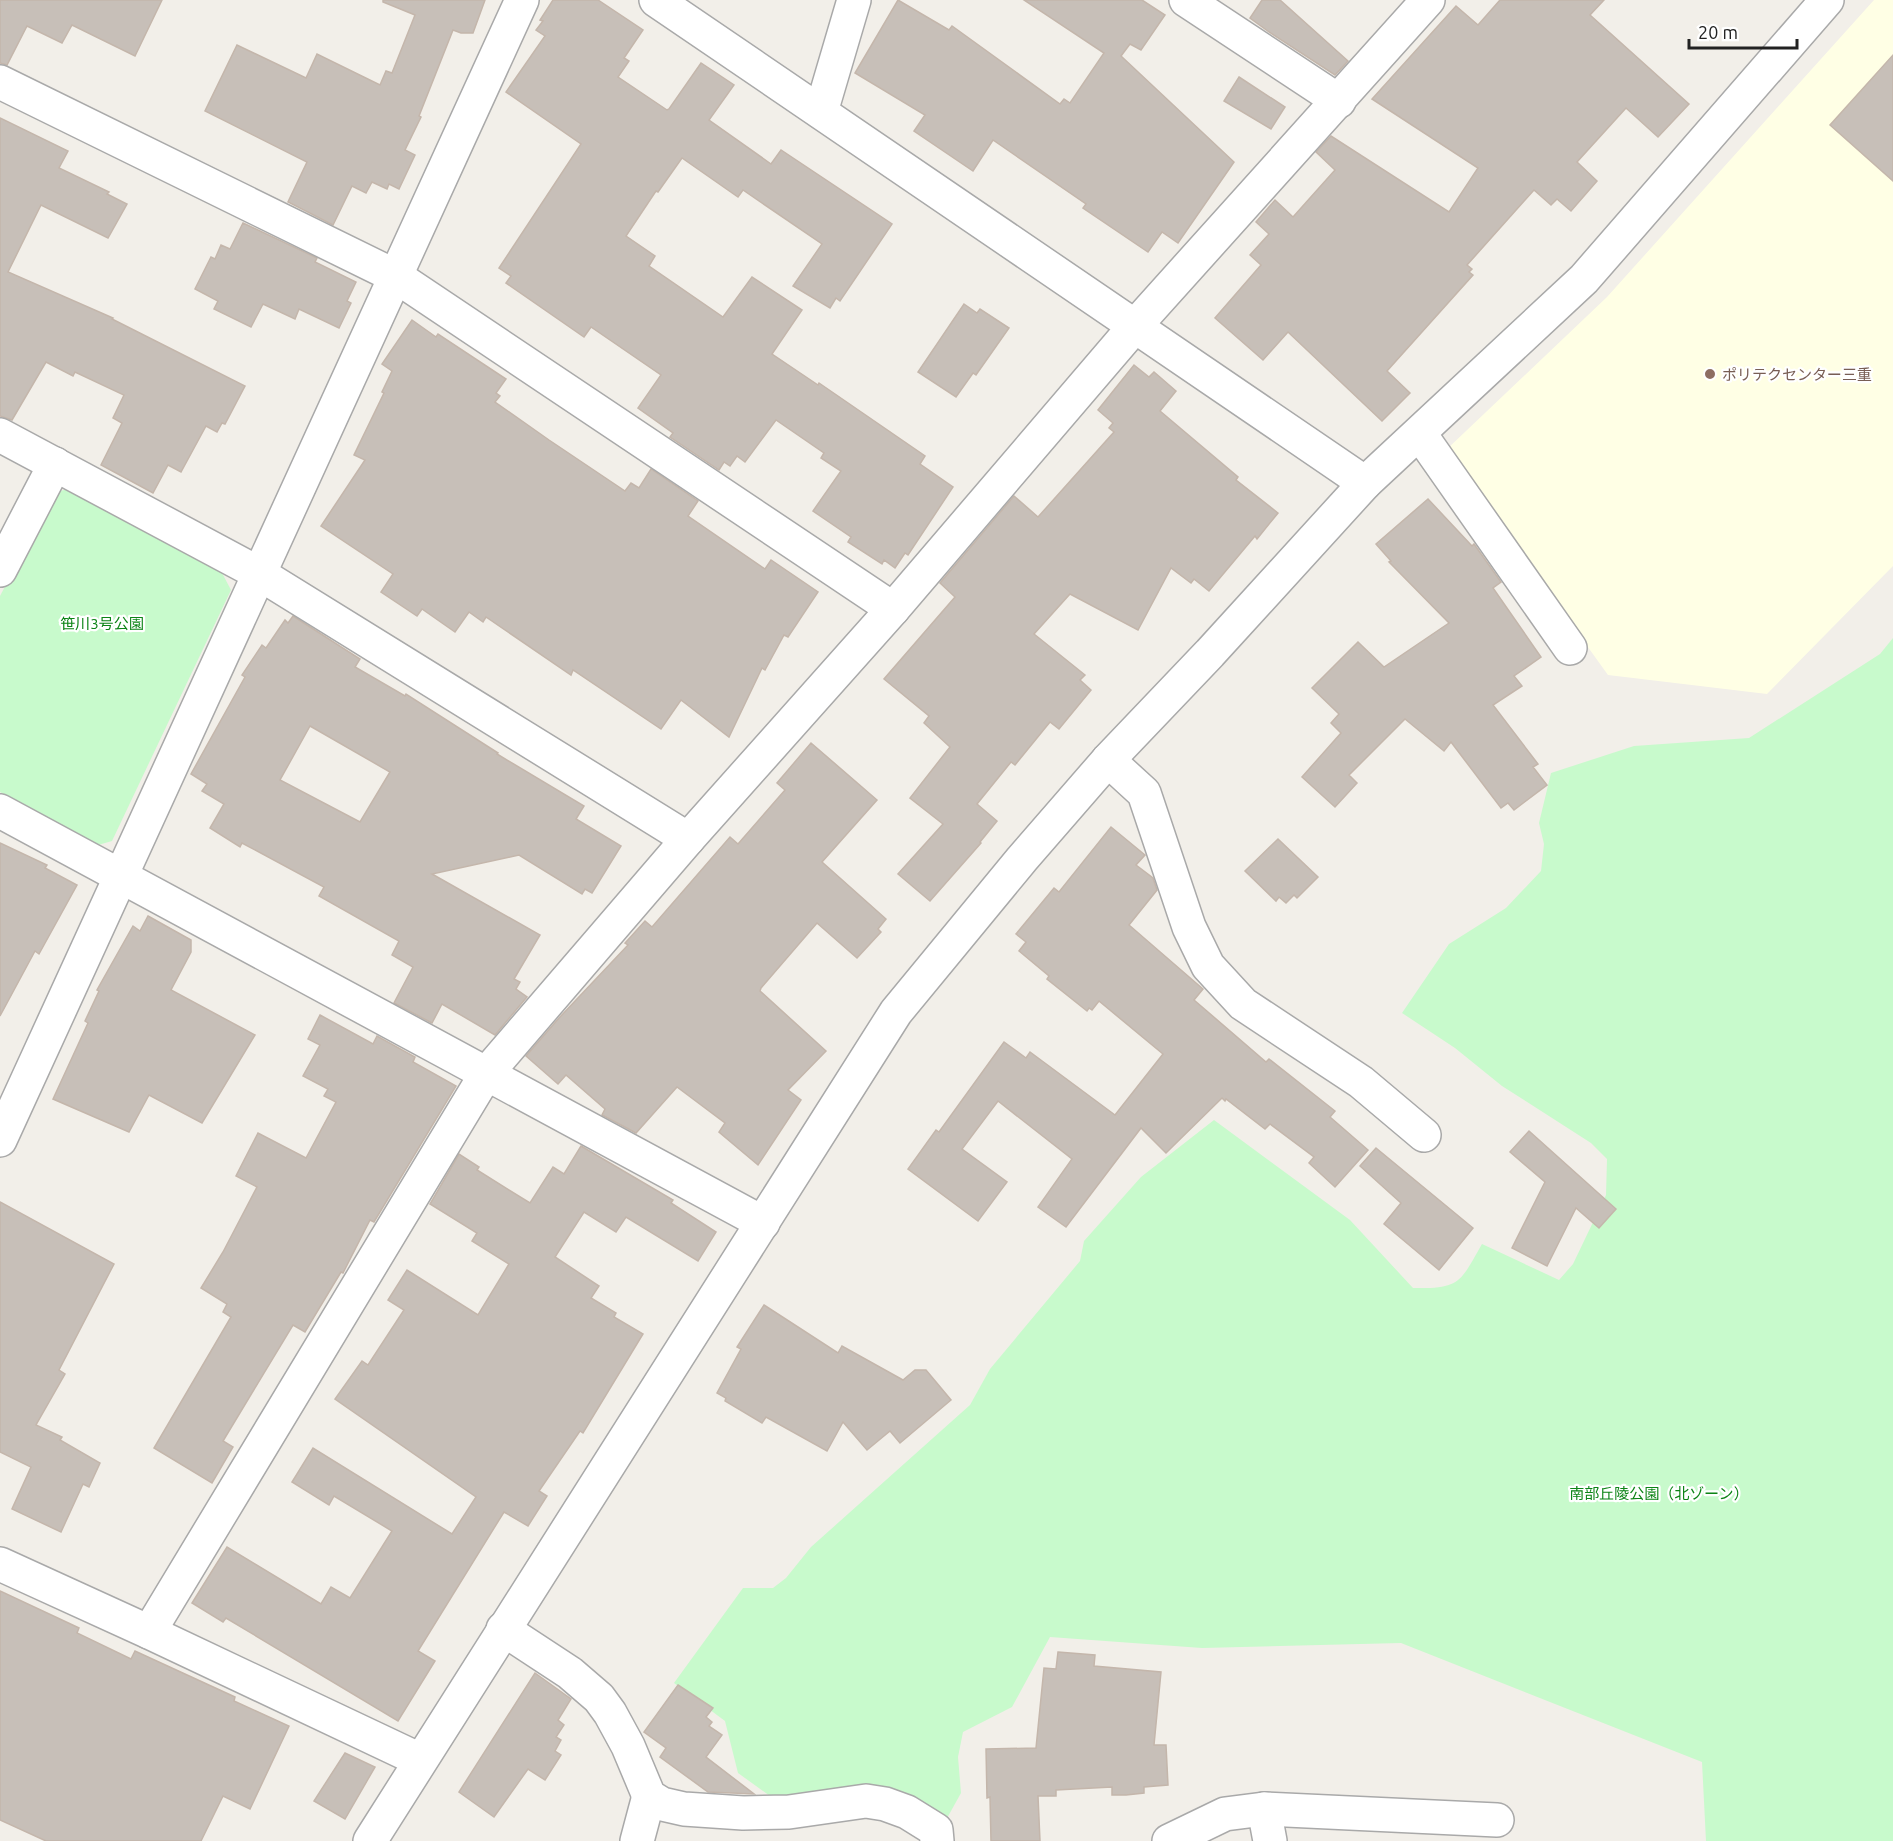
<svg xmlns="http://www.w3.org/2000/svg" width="1893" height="1841" font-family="Ubuntu,'Noto Sans JP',sans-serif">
  <rect width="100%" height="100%" fill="#f2efe9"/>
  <polygon fill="#ffffe5" points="1874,0 1893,0 1893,566 1767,694 1608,675 1446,450 1607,297"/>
  <g fill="#c8facc">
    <polygon points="69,489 221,571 231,590 112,841 98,845 0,792 0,596 55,492"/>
    <path d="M 1893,638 L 1893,1841 L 1706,1841 L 1702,1762 L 1401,1643 L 1202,1648 L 1050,1637 L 1012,1707 L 963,1732 L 958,1757 L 961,1793 L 946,1820 L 777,1801 L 738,1773 L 725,1721 L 674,1683 L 743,1588 L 773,1588 L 786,1578 L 811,1547 L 970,1405 L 990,1369 L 1080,1261 L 1084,1241 L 1141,1177 L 1214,1120 L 1350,1220 L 1413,1288 C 1461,1289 1460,1282 1482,1244 L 1559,1280 L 1573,1264 L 1606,1195 L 1607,1159 L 1591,1143 L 1502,1086 L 1455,1048 L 1402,1013 L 1449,944 L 1506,908 L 1541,871 L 1544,844 L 1539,823 L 1551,773 L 1634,746 L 1749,738 L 1880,654 Z"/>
  </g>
  <g fill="#c7bfb8" stroke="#c4b6ab" stroke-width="1.5" fill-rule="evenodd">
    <polygon points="0,0 162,0 135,56 72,25 62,43 27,26 7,65 0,63"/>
    <polygon points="383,0 485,0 473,33 461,33 453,30 419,116 421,117 405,150 415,155 399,189 389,184 387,189 372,182 366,193 352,186 333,225 288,202 307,162 205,111 237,45 306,78 317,54 380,85 386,71 392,73 415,15 383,2"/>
    <polygon points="553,0 598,0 643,30 624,58 629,61 618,77 667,110 669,109 701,63 734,85 709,120 771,164 781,150 892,224 840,301 836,298 830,308 793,286 822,244 743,190 738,197 682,158 658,192 656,191 626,236 655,256 649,266 723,317 752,277 802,310 772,354 818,385 819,383 925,456 920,464 953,487 908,555 905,553 895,568 884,560 882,564 848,542 851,537 813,511 841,471 821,458 824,453 776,420 745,462 737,456 730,466 724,462 719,470 670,437 673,433 638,408 661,375 591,327 584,337 506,283 511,276 499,268 581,144 506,92 545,36 536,30 543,21 540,20"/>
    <polygon points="898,0 949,30 952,26 1060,104 1064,99 1070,103 1104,53 1024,0 1142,0 1165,15 1141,50 1130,44 1121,56 1234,162 1178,243 1162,232 1148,252 1083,208 1086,204 993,140 973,171 914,131 925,115 855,73"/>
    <polygon points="1262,0 1280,0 1348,61 1335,75 1269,32 1250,18"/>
    <polygon points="1500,0 1604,0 1590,15 1689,104 1658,137 1626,108 1577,162 1597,181 1571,211 1557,199 1551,205 1534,190 1467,265 1472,269 1469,272 1473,275 1387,371 1410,393 1382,421 1288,332 1263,360 1215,318 1261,265 1250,255 1269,234 1256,222 1275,200 1293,217 1335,170 1316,152 1331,136 1449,212 1478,168 1372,99 1456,6 1478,25"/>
    <polygon points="1893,55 1893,181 1830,125"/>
    <polygon points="1239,77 1285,107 1271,129 1224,101"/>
    <polygon points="0,118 68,151 59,168 109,192 107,194 127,204 108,238 41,205 8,272 113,318 112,319 245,386 225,424 222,423 217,432 206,426 181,472 168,465 153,493 101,465 122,423 113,418 124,395 75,372 73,376 46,362 12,420 0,416"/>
    <polygon points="243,223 317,258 315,262 356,282 347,301 351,303 339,328 299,309 295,319 263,304 251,327 214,309 218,301 195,289 211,257 215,259 221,245 230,249"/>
    <polygon points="964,304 977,313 980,309 1009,328 976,375 973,373 956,397 918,372"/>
    <polygon points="412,320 436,337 438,334 506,379 496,393 500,396 495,402 549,440 625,491 631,483 639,488 651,469 698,501 688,516 765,569 771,560 818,592 788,637 784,635 765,670 762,668 729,737 681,700 661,729 573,670 571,675 486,617 483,622 469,612 455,632 422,609 417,616 381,592 393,574 321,526 365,460 354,455 384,393 382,392 392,371 382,364"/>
    <polygon points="1134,365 1149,377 1154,372 1176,391 1160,411 1238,477 1236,480 1278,513 1257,539 1255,536 1209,591 1194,579 1191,583 1171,568 1138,630 1070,594 1034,634 1085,675 1080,680 1091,690 1059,729 1050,722 1015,765 1011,762 977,804 997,821 980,842 981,843 930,901 898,874 943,824 910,798 950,747 924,723 929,716 884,679 955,597 940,583 1014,496 1038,517 1114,432 1109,428 1113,423 1098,410"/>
    <polygon points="1428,499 1472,546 1474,544 1501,582 1493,588 1541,657 1514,676 1522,686 1493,705 1538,764 1533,767 1547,785 1514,810 1508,803 1501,808 1451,742 1444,751 1405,719 1349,775 1357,783 1335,807 1302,777 1341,733 1331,723 1339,714 1312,688 1358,642 1384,667 1449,623 1389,562 1391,561 1376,544"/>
    <path d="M 293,616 L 360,659 L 355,667 L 405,696 L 406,694 L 498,753 L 497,754 L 584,806 L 576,819 L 621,846 L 592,893 L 585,889 L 582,894 L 519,855 L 432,874 L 540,935 L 514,979 L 520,982 L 516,989 L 527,997 L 495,1035 L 442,1004 L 432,1023 L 394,1003 L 413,967 L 392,955 L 399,941 L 319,896 L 324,887 L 242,843 L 240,847 L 210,828 L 224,804 L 202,791 L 207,784 L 191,774 L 245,677 L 242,675 L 262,645 L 266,648 L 285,620 L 288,623 ZM 310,726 L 390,772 L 360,822 L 280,780 Z"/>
    <polygon points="811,743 877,800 822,862 886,919 878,929 881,932 857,958 817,923 761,988 760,991 826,1051 788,1090 801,1100 758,1165 719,1132 725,1123 677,1087 636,1133 602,1115 605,1109 566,1075 558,1084 526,1056 559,1018 628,945 625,943 645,921 652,927 730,837 738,844 785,790 777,783"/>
    <polygon points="1111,827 1145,855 1136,865 1153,878 1157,890 1129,925 1203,989 1194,1000 1266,1062 1269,1059 1335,1111 1330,1117 1368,1150 1335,1187 1309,1163 1314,1157 1270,1124 1265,1129 1226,1099 1225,1101 1222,1098 1166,1153 1141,1128 1066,1227 1038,1207 1072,1159 998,1101 962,1149 1007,1182 978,1221 908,1169 936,1130 939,1132 1004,1042 1026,1058 1030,1052 1115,1115 1163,1054 1099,1001 1092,1010 1089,1008 1087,1011 1047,979 1049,976 1019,951 1026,942 1016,934 1054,888 1059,892"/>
    <polygon points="1278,839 1318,877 1297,898 1294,895 1286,903 1279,897 1276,901 1245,871"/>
    <polygon points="0,843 47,865 45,868 77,885 39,954 35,951 0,1016"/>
    <polygon points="148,916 191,940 191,952 171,990 255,1035 202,1123 149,1095 129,1132 53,1099 88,1023 85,1021 99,991 97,990 133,926 140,931"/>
    <polygon points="320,1015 373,1044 377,1036 415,1057 413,1062 456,1086 374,1222 370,1220 343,1273 341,1272 305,1332 293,1325 223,1441 233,1447 212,1483 154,1448 231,1317 223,1312 227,1304 201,1288 223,1252 257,1187 236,1176 258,1133 306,1158 336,1102 324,1096 328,1089 303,1076 320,1045 308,1039"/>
    <polygon points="1529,1131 1616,1209 1599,1228 1576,1208 1547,1266 1512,1248 1545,1182 1510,1152"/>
    <polygon points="581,1146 673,1200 671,1203 716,1232 698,1261 626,1217 616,1232 584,1212 555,1257 599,1286 591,1298 616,1313 614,1317 643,1334 583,1433 580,1431 539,1491 547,1496 528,1526 504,1512 418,1651 435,1661 398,1721 226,1618 223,1622 192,1603 227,1547 321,1604 331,1587 350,1598 392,1531 334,1496 329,1505 292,1482 313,1448 452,1534 476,1497 335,1399 362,1361 368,1365 404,1310 388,1300 407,1270 478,1315 509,1264 472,1241 477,1233 430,1204 459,1154 479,1167 477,1170 530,1203 553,1167 564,1174"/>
    <polygon points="1376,1148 1473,1228 1439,1270 1384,1224 1401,1203 1360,1166"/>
    <polygon points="0,1202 114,1264 59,1370 65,1374 36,1425 62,1437 60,1440 100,1463 89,1487 83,1484 61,1532 12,1509 31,1467 0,1452"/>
    <polygon points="764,1305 838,1353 842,1346 903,1380 915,1370 926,1370 951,1400 900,1443 890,1431 867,1450 843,1422 827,1451 766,1417 762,1423 725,1401 726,1398 717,1393 741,1349 737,1347"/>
    <polygon points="0,1591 79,1628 77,1633 131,1659 135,1651 235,1697 234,1701 289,1726 250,1809 223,1796 201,1841 46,1841 0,1820"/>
    <polygon points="1058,1652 1095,1655 1094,1666 1161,1672 1154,1745 1166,1745 1168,1785 1144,1787 1144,1793 1126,1795 1112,1795 1112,1787 1056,1790 1056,1796 1038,1796 1040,1841 991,1841 990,1797 987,1798 986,1749 1036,1748 1044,1668 1056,1669"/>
    <polygon points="535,1673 571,1699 558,1720 564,1725 556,1737 561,1740 555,1751 561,1755 545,1780 528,1769 494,1817 459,1792"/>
    <polygon points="678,1685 713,1708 706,1717 712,1722 709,1726 722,1735 706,1757 754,1794 708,1792 660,1757 666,1748 644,1732"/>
    <polygon points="345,1753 375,1767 345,1819 314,1801"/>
  </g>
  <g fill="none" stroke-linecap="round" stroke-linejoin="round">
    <g stroke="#a9a9a9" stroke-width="36">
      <g id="minor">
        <polyline points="656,0 1365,483"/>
        <polyline points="1186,0 1339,101"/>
        <polyline points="0,82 397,277 893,609"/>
        <polyline points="821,112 854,0"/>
        <polyline points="1420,434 1570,648"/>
        <polyline points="0,435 260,574 688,839"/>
        <polyline points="0,570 55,464"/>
        <polyline points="1108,760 1144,793 1189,927 1208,966 1243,1004 1361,1082 1424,1135"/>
        <polyline points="0,811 763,1223"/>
        <polyline points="0,1140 522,0"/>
        <polyline points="0,1564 149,1632 420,1760"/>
        <polyline points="503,1629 570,1673 599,1698 610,1713 628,1746 649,1796 662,1804 684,1809 743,1813 789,1812 866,1801 885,1804 907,1812 936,1830 937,1841"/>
        <polyline points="149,1632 486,1074 688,839 893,609 1135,326 1428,0"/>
        <polyline points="1264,1809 1497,1820"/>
        <polyline points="370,1841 896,1012 1022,859 1108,760 1210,653 1365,483 1584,279 1827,0"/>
        <polyline points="637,1841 649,1796"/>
        <polyline points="1169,1841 1225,1814 1264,1809 1270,1841"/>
      </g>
    </g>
    <use href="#minor" stroke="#fff" stroke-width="33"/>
  </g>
  <circle fill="#8d6e63" stroke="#fff" stroke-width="2" cx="1710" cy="374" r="6"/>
  <g text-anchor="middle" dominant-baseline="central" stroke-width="4.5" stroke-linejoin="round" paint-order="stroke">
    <g font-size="15" fill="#785e54" stroke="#fff" text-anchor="start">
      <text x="1722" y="374">ポリテクセンター三重</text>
    </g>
    <g font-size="15" fill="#0c8416" stroke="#fff">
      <text x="102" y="623">笹川3号公園</text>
      <text x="1659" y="1493">南部丘陵公園（北ゾーン）</text>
    </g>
  </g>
  <path d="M1689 39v9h108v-9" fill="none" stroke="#222222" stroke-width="3"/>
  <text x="1698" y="39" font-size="18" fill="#222222" stroke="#ffffff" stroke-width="4.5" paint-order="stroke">20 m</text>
</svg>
